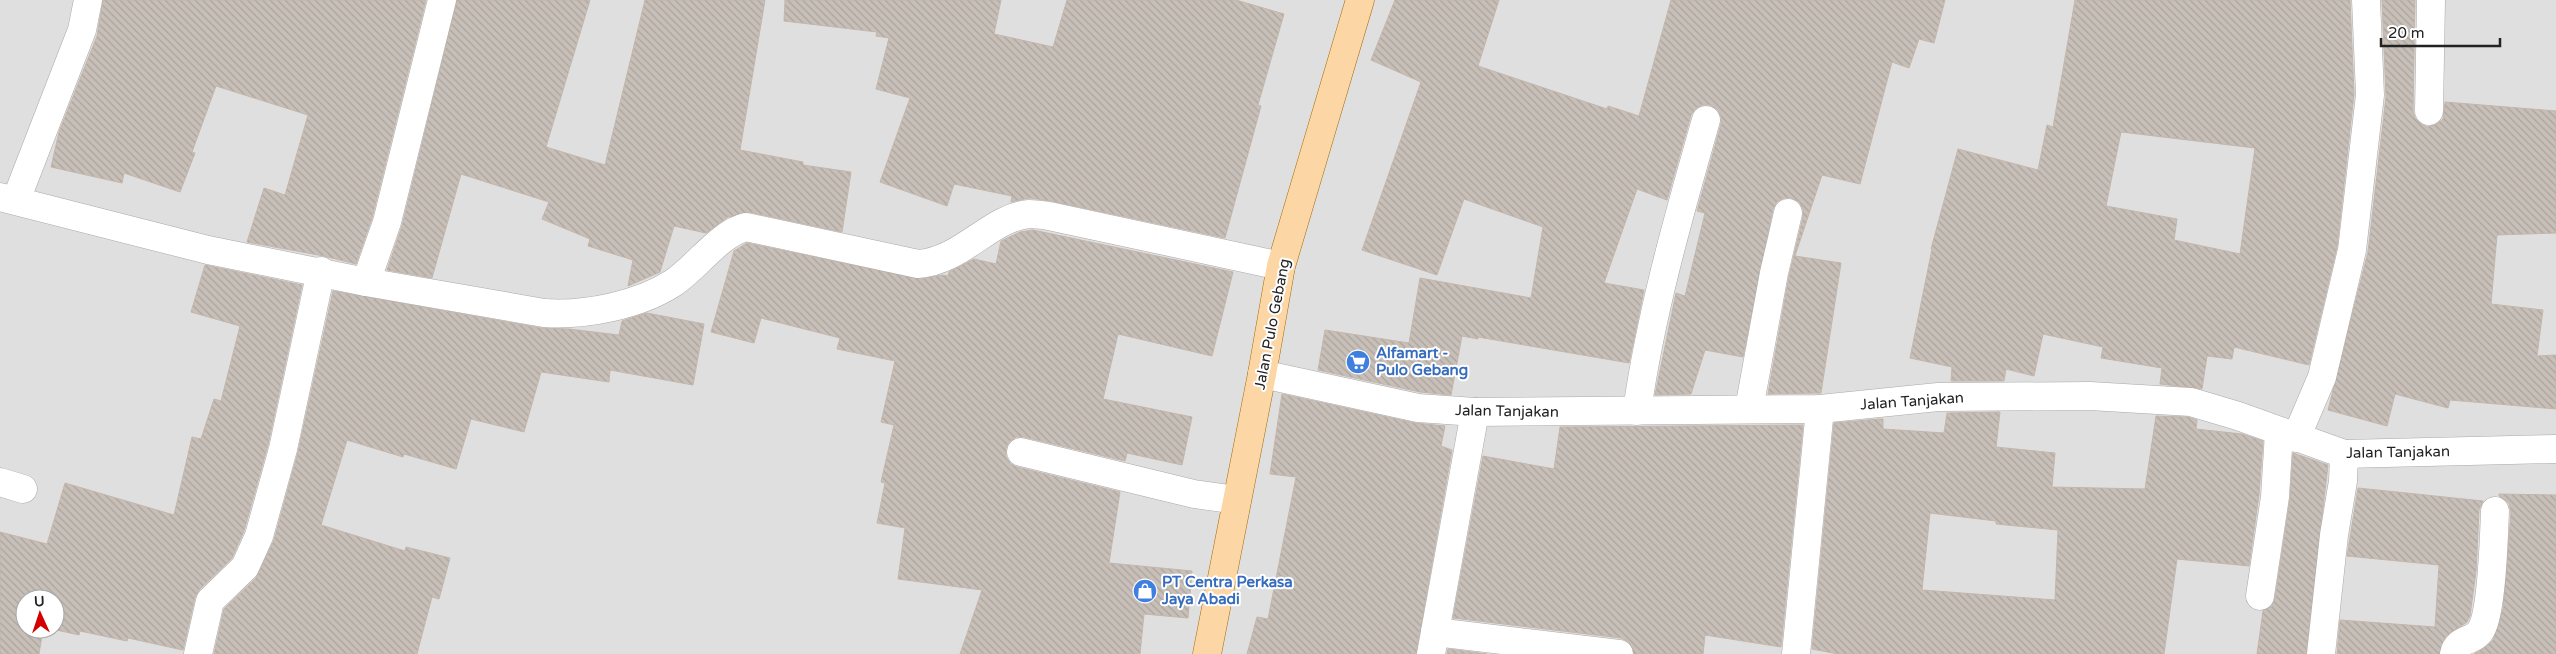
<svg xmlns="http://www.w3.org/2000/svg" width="2556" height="654" font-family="'Varela Round',sans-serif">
  <defs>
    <pattern id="building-back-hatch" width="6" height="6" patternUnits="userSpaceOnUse" patternTransform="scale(1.25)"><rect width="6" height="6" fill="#c7bfb8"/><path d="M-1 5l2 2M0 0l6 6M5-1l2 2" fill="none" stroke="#aba49e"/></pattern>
  </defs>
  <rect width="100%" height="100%" fill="#f2efe9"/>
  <path fill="#e0dfdf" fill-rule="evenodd" d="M 0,0 L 2556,0 L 2556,654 L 0,654 ZM 25,599 L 55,599 L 55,629 L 25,629 Z"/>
  <g fill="url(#building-back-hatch)" stroke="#c4b6ab" fill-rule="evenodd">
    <polygon points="103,0 426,0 372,218 356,264 324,256 247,242 264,188 285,195 308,115 216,86 192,152 195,153 180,192 124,173 122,183 51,167 59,132 97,36"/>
    <polygon points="457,0 590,0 546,147 605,165 645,0 765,0 740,150 803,162 803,165 851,172 842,232 749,212 728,217 706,233 674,226 660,272 628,286 633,260 588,246 590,239 542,219 549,202 461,174 432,278 387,270 402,226"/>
    <polygon points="785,0 1001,0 994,34 1053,47 1067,0 1236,0 1284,14 1258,105 1261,106 1225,238 1051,201 1029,198 1011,202 1012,196 954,184 947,206 880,182 910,98 876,89 889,38 876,36 877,32 784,21"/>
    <polygon points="1395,0 1499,0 1478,66 1607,109 1608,106 1639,116 1671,0 1945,0 1934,43 1919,39 1909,68 1892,62 1860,184 1822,175 1795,256 1841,263 1821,393 1768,394 1789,276 1803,217 1803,209 1799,202 1791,198 1784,198 1777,202 1773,209 1743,357 1705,350 1691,394 1655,395 1676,293 1685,296 1705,213 1697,211 1721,124 1721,117 1718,110 1710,105 1702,105 1695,109 1691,115 1667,200 1637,189 1604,283 1644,290 1629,363 1478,337 1478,339 1462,336 1451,395 1420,392 1318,370 1325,330 1409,343 1420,278 1531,298 1543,227 1464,199 1437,275 1362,250 1421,82 1371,60"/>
    <path d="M 2075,0 L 2350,0 L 2354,94 L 2337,247 L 2309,365 L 2234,347 L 2232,359 L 2207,356 L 2202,389 L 2160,384 L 2162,368 L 2101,358 L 2103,347 L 2043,334 L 2034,376 L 2006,369 L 2004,381 L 1951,381 L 1952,367 L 1910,358 L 1932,249 L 1931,249 L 1958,149 L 2038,170 L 2047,125 L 2053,127 ZM 2121,132 L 2255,148 L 2240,254 L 2174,240 L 2177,219 L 2106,206 Z"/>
    <polygon points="2382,0 2415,0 2413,111 2415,118 2421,124 2428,127 2437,124 2443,119 2445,102 2556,111 2556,233 2497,235 2491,304 2543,310 2537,356 2556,355 2556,409 2450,400 2448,408 2395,394 2387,426 2328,410 2368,252 2386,97"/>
    <polygon points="1033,230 1233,272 1212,356 1118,334 1103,399 1192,417 1182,465 1127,453 1125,461 1024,437 1016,437 1009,442 1006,448 1006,457 1011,464 1017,467 1120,492 1109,563 1192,571 1188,618 1144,614 1140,654 960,654 982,590 898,579 905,528 877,523 885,483 881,482 894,425 881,422 895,361 837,349 840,338 761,318 754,343 711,332 734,251 747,243 920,279 942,275 948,276 949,272 974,259 996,264 1001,241 1020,232"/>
    <polygon points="205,265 302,285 268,445 244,531 232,558 199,590 195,597 183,650 128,638 127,641 80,631 79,635 52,629 55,629 55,599 25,599 25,629 43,629 39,654 0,654 0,532 47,544 65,483 174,515 192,437 201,439 214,399 221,401 240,326 191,312"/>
    <polygon points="333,291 541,328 569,329 619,335 622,321 647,313 704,324 693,385 610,370 609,382 541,372 524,432 471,419 456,469 404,454 403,457 347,440 321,525 405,551 406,547 450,558 439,599 432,597 417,654 214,654 224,609 256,578 274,540 298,452"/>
    <polygon points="1282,394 1415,423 1445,426 1441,446 1452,450 1416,654 1247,654 1257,617 1268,619 1296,477 1270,474"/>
    <path d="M 2000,412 L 1996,447 L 2055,453 L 2052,487 L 2145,489 L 2156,416 L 2188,417 L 2197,420 L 2196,429 L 2242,434 L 2263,441 L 2259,495 L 2249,566 L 2177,559 L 2164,654 L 1838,654 L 1812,649 L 1834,423 L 1879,419 L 1883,419 L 1883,429 L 1944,433 L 1947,413 ZM 1930,513 L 1996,521 L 1996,524 L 2058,530 L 2055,600 L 1922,590 Z"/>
    <polygon points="1803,425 1781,647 1705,635 1703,654 1634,654 1629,642 1621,638 1453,618 1483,456 1554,469 1560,427"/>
    <polygon points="2293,453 2328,465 2306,654 2257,654 2263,611 2272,606 2275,598 2290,499"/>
    <polygon points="2358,488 2483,501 2479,510 2476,571 2470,616 2467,622 2446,636 2439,654 2337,654 2340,620 2435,627 2439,565 2347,556"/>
    <polygon points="2499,494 2556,495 2556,654 2474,654 2487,646 2493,640 2503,609 2511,512 2509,503 2499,496"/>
    <polygon points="1448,649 1487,654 1447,654"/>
  </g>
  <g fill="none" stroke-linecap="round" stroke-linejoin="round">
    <g stroke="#a9a9a9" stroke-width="29">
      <g id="street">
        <polyline points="2429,111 2431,0"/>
        <path d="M 0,197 L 208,250 L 366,282 L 544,313 C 585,316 639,305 673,283 C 696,268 720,233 746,227 L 918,264 C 962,261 991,217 1029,214 C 1036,214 1042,215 1049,216 L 1281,266"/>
        <polyline points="16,200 82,30 88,0"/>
        <polyline points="366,282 387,222 442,0"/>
        <polyline points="1262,374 1418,408 1475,412 1820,409 1938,397 2090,396 2191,402 2238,416 2344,454 2556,449"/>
        <polyline points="1749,409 1774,273 1788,213"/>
        <path d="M 1637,411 C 1651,312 1679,215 1706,120"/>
        <polyline points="2296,438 2322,377 2352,250 2370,95 2366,0"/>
        <polyline points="1021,452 1194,494 1237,500"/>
        <polyline points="0,482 23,489"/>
        <polyline points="2260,596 2275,497 2279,432"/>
        <polyline points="1435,632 1619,654"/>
        <polyline points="198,654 210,601 245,567 259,536 283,449 321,271"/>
        <polyline points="1431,654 1475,412"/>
        <polyline points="1796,654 1820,409"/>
        <polyline points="2321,654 2334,535 2343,481 2344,454"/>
        <path d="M 2454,654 C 2457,638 2474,642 2481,630 C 2492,612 2494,535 2495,511"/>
      </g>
    </g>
    <g stroke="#a06b00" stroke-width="29">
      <polyline id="primary" points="1207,654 1262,374 1281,266 1360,0"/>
    </g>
    <use href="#street" stroke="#fff" stroke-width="28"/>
    <use href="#primary" stroke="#fcd6a4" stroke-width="28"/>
  </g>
  <defs>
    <g id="supermarket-disc" transform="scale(1.25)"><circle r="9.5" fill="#3f7fe0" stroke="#fff"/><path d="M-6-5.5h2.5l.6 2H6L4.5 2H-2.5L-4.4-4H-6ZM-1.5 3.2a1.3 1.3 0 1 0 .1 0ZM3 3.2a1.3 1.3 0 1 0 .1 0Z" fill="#fff"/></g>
    <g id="shop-disc" transform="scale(1.25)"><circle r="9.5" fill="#3f7fe0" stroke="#fff"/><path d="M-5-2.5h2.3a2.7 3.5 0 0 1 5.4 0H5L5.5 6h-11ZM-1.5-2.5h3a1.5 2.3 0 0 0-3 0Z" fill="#fff"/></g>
  </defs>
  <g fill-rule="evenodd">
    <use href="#supermarket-disc" x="1358" y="362"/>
    <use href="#shop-disc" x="1145" y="591"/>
  </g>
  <g text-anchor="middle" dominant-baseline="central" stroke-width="4" stroke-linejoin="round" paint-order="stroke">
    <g font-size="15" fill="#222" stroke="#fff">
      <text transform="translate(1272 324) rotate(-79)">Jalan Pulo Gebang</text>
      <text transform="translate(1912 401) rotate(-4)">Jalan Tanjakan</text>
      <text transform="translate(1507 411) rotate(1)">Jalan Tanjakan</text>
      <text transform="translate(2398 452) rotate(-1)">Jalan Tanjakan</text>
    </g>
    <g font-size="15" font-weight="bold" fill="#366cbe" stroke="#fff" text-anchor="start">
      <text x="1376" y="353">Alfamart -<tspan x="1376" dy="17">Pulo Gebang</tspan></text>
      <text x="1162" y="582">PT Centra Perkasa<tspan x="1162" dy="17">Jaya Abadi</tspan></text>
    </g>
  </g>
  <g transform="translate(40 614) rotate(357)"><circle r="24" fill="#ffffff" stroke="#a7a7a7"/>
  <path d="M0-4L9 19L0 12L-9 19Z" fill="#d40000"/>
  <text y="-8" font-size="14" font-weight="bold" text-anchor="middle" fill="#222222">U</text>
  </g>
  <path d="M2381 38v8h119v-8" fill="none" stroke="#222222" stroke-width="2.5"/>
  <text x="2388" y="38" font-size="15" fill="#222222" stroke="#ffffff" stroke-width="4" paint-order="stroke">20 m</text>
</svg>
